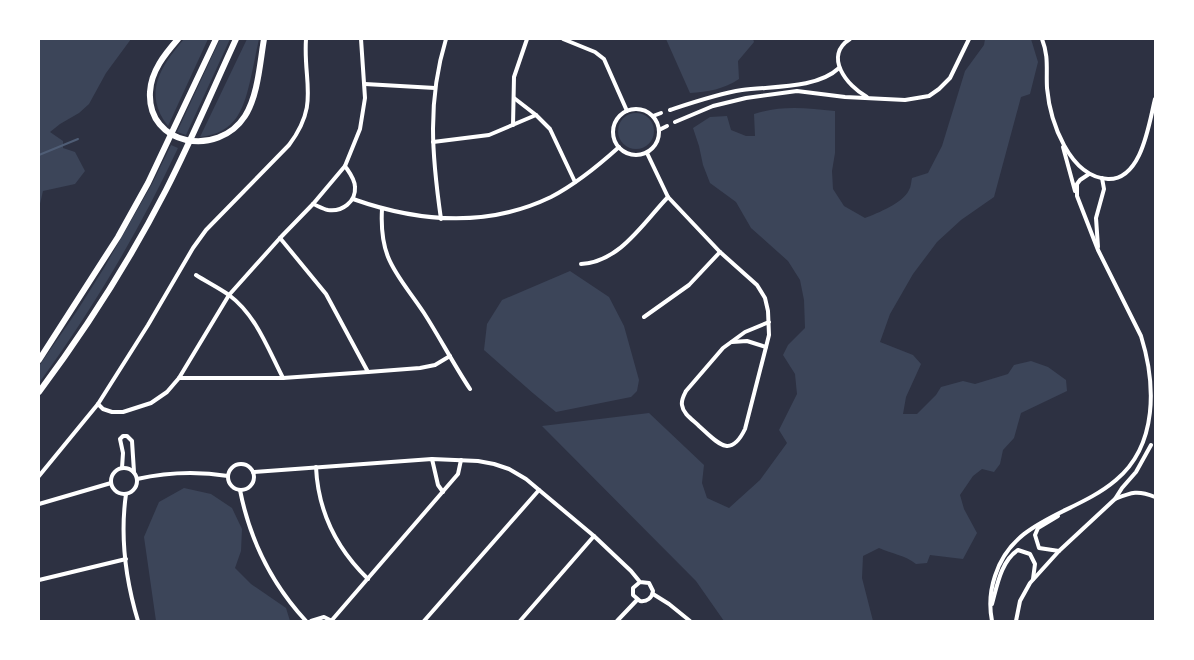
<svg xmlns="http://www.w3.org/2000/svg" width="1194" height="660" font-family="Overpass,sans-serif">
  <rect width="100%" height="100%" fill="#2d3142"/>
  <g fill="#3c4559">
    <polygon points="39,39 131,39 106,73 89,104 79,113 60,124 50,132 63,141 63,148 75,152 85,171 75,184 43,191 39,208"/>
    <path d="M 184,39 L 208,39 L 168,126 C 142,93 161,66 184,39 Z"/>
    <polygon points="220,39 230,39 186,135 177,132"/>
    <path d="M 247,39 L 259,39 C 256,52 254,64 251,77 C 244,108 237,133 200,137 Z"/>
    <path d="M 666,39 L 753,39 L 754,42 L 738,61 L 739,79 C 724,89 708,92 690,93 Z"/>
    <path d="M 985,39 L 1031,39 L 1038,62 L 1030,94 L 1021,97 L 994,197 L 961,220 L 937,242 L 913,274 L 890,314 L 880,342 L 913,355 L 921,364 L 906,397 L 903,414 L 917,414 L 936,395 L 941,387 L 963,381 L 975,384 L 1008,374 L 1014,365 L 1031,361 L 1048,367 L 1066,380 L 1067,391 L 1021,413 L 1014,438 L 1003,450 L 1000,464 L 994,472 L 982,469 L 973,476 L 960,495 L 964,509 L 977,533 L 963,559 L 930,555 L 927,563 L 916,564 C 905,555 892,554 879,548 L 863,556 L 862,578 L 873,621 L 724,621 L 696,581 L 542,426 L 649,413 L 704,465 L 702,483 L 707,498 L 729,508 L 760,480 L 787,443 L 779,430 L 797,394 L 795,374 L 783,355 L 788,345 L 805,328 L 804,300 L 800,280 L 788,261 L 751,228 L 736,202 L 710,183 L 703,165 L 699,146 L 693,128 L 710,117 L 727,116 L 731,130 L 746,136 L 755,136 L 754,114 C 782,105 806,108 835,111 L 835,153 L 832,171 L 833,189 L 844,206 L 865,218 C 878,213 903,203 909,190 C 911,187 911,182 912,178 L 928,173 L 942,146 L 965,71 L 984,45 Z"/>
    <circle cx="636" cy="131" r="18"/>
    <path d="M 171,145 L 178,148 C 139,231 93,309 39,383 L 39,366 L 77,311 L 104,268 L 152,184 Z"/>
    <path d="M 570,271 L 609,297 L 624,326 L 639,380 L 637,391 L 631,397 L 556,412 C 531,392 508,371 484,350 L 487,324 L 502,300 Z"/>
    <polygon points="184,488 211,494 232,508 242,529 241,551 235,568 251,584 286,608 290,621 156,621 144,537 159,502"/>
  </g>
  <g fill="none" stroke-linecap="round" stroke-linejoin="round">
    <polyline stroke="#4f5d75" stroke-width="2" points="39,155 78,139"/>
    <g stroke="#fff" stroke-width="4">
      <polyline points="563,39 595,52 604,59 627,111"/>
      <path d="M 850,39 C 823,56 847,86 867,97"/>
      <path d="M 1042,39 C 1049,57 1046,69 1047,88 C 1050,121 1069,177 1108,179 C 1142,180 1149,123 1155,99"/>
      <polyline points="365,84 435,88"/>
      <polyline points="514,98 536,115 550,129 575,182"/>
      <circle cx="636" cy="132" r="23"/>
      <path d="M 670,110 C 694,102 717,94 742,90 C 771,86 817,89 839,68"/>
      <polyline points="653,116 661,113"/>
      <polyline points="675,122 713,106 746,98 797,91 845,97 905,100 929,96 939,89 950,78 969,39"/>
      <polyline points="513,125 514,77 527,39"/>
      <polyline points="659,130 667,126"/>
      <polyline points="433,142 489,135 536,115"/>
      <polyline points="1063,147 1075,191"/>
      <path d="M 647,153 L 668,197 L 720,252 L 757,285 L 765,298 L 768,311 L 769,335 L 766,347 L 745,429 C 730,460 717,442 699,426 C 693,420 683,414 682,405 C 681,400 684,395 686,391 L 723,348 L 745,332 L 769,322"/>
      <path d="M 353,199 C 418,222 487,228 551,197 C 576,184 598,166 619,147"/>
      <path d="M 313,204 C 318,206 323,209 328,210 C 342,212 356,202 355,187 C 355,179 349,172 345,166"/>
      <path d="M 382,209 C 379,261 398,274 424,313 C 440,338 454,365 470,389"/>
      <path d="M 441,219 C 432,156 427,101 446,39"/>
      <polyline points="280,238 326,294 368,372"/>
      <polyline points="1098,247 1096,218 1104,189 1102,178"/>
      <path d="M 581,264 C 620,262 643,223 668,197"/>
      <path d="M 196,275 C 207,282 219,288 229,295 C 256,315 268,349 283,378"/>
      <polyline points="644,317 689,285 720,252"/>
      <polyline points="732,342 747,341 766,347"/>
      <polyline points="179,378 283,378 368,372 420,368 435,365 450,356"/>
      <polyline points="98,404 103,409 112,412 123,412 151,403 167,392 179,378 229,295 280,238 313,204 345,166 360,129 365,98 361,39"/>
      <polyline points="432,459 438,485 443,492"/>
      <circle cx="241" cy="477" r="13"/>
      <path d="M 316,467 C 318,511 336,548 368,579"/>
      <circle cx="124" cy="481" r="13"/>
      <polyline points="122,468 123,453 120,439 123,436 127,436 132,441 134,472"/>
      <path d="M 253,472 L 432,459 L 478,461 L 494,464 L 509,469 L 526,479 L 594,536 L 631,571 L 640,582 L 649,583 L 653,591 C 652,598 647,602 640,601 L 633,595 L 633,588 L 640,582"/>
      <path d="M 39,476 L 98,404 L 148,325 L 193,248 L 206,230 L 289,145 C 320,104 303,83 306,39"/>
      <path d="M 137,479 C 168,472 197,471 228,476"/>
      <path d="M 240,490 C 250,541 271,583 306,621"/>
      <path d="M 126,494 C 120,536 126,581 138,621"/>
      <path d="M 1115,499 C 1132,492 1138,490 1155,497"/>
      <polyline points="39,504 111,483"/>
      <polyline points="1058,516 1038,528 1035,535 1039,548 1059,551"/>
      <polyline points="39,580 126,559"/>
      <polyline points="653,594 669,604 690,621"/>
      <path d="M 992,604 C 997,586 1001,561 1018,550 L 1030,554 L 1035,564 L 1033,579"/>
      <polyline points="332,620 458,474 461,460"/>
      <polyline points="311,621 324,617 332,621"/>
      <polyline points="424,621 539,490"/>
      <polyline points="520,621 594,536"/>
      <polyline points="617,621 637,600"/>
      <path d="M 992,621 C 989,606 990,591 995,576 C 1013,518 1075,515 1116,480 C 1158,445 1156,384 1141,336 L 1098,250 L 1077,196 L 1077,184 L 1080,180 L 1089,174"/>
      <polyline points="1016,621 1020,601 1030,583 1059,551 1115,499 1122,488 1136,472 1151,445"/>
    </g>
    <g stroke="#fff" stroke-width="6">
      <path d="M 178,39 C 165,54 151,71 150,92 C 147,146 218,158 245,116 C 258,96 260,62 264,39"/>
      <polyline points="39,360 118,237 148,183 216,39"/>
      <path d="M 39,392 C 86,329 130,260 166,190 C 191,141 213,89 236,39"/>
    </g>
  </g>
  <rect width="1194" height="660" fill="none" stroke="#ffffff" stroke-width="80"/>
</svg>
